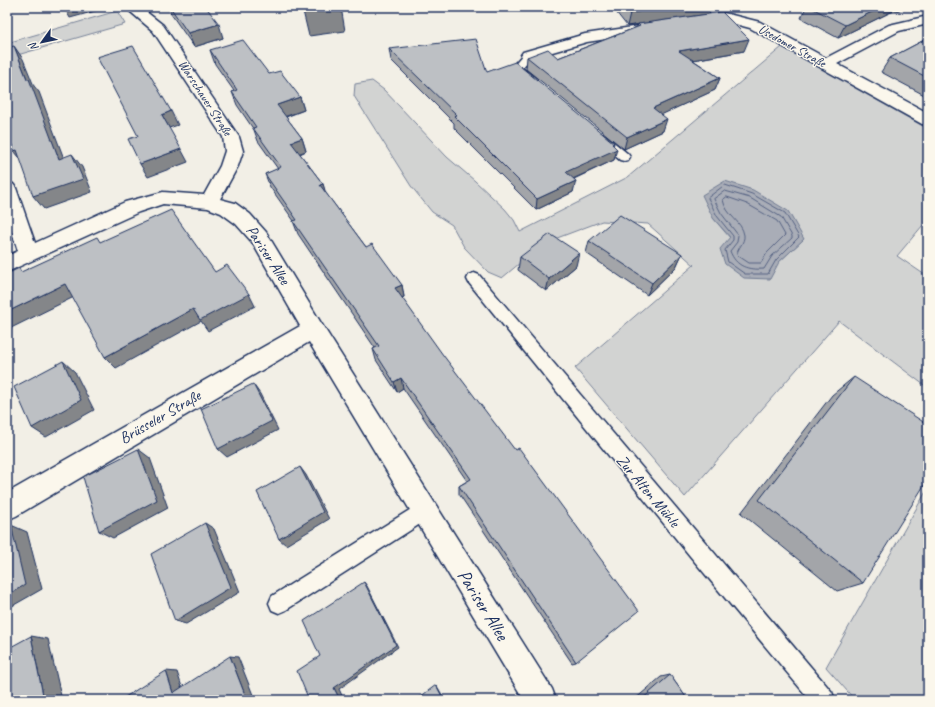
<svg xmlns="http://www.w3.org/2000/svg" width="935" height="707" font-family="Caveat,sans-serif">
  <rect width="100%" height="100%" fill="#f2efe6"/>
  <filter id="ink" filterUnits="userSpaceOnUse"><feTurbulence type="fractalNoise" baseFrequency=".025" numOctaves="2"/><feDisplacementMap in="SourceGraphic" scale="8" xChannelSelector="R" yChannelSelector="G"/><feConvolveMatrix kernelMatrix="1 2 1 2 8 2 1 2 1" color-interpolation-filters="sRGB"/></filter>
  <g filter="url(#ink)">
    <g fill="#d2d3d2" stroke="#768198" fill-rule="evenodd">
      <polygon points="117,11 125,24 7,58 7,43"/>
      <path d="M 782,47 L 928,129 L 928,219 L 897,256 L 928,277 L 928,388 L 839,321 L 685,497 L 575,368 L 694,265 L 648,224 L 602,221 L 544,243 L 502,278 L 488,272 L 464,247 L 452,225 L 432,212 L 411,186 L 354,96 L 355,84 L 372,81 L 384,90 L 447,157 L 475,181 L 505,209 L 514,220 L 520,232 L 628,177 ZM 713,218 L 804,239 L 779,262 L 730,238 Z"/>
      <polygon points="928,488 928,700 855,700 826,667"/>
    </g>
    <polygon fill="#a9adb7" stroke="#707b93" points="725,181 753,190 788,211 804,239 779,262 770,279 744,278 725,264 720,249 730,237 713,218 702,195"/>
    <g fill="none" stroke-linecap="round" stroke-linejoin="round">
      <g stroke="#546182" stroke-width="1">
        <polygon points="725,185 752,194 785,213 799,237 776,260 768,274 745,274 728,262 725,250 733,240 733,236 717,216 708,198"/>
        <path d="M 725,191 L 750,198 L 781,217 L 792,236 L 792,238 L 772,256 L 764,269 C 748,270 736,267 730,251 L 737,242 L 738,235 L 721,213 L 714,199 Z"/>
        <path d="M 727,197 L 747,204 L 777,221 L 785,235 L 767,253 L 761,263 L 749,263 L 737,255 C 737,248 745,243 744,235 C 742,221 726,216 723,200 Z"/>
      </g>
      <g stroke="#1b2f5e" stroke-width="3">
        <g id="service">
          <polygon points="528,52 533,55 522,68 537,79 531,82 527,81 511,68 524,53"/>
          <polygon points="601,134 605,135 628,154 630,157 628,160 624,161 620,160 597,141 595,138 597,135"/>
          <polygon points="474,273 479,275 832,692 835,700 810,700 690,556 469,283 467,279 469,275"/>
          <polygon points="424,501 431,503 433,510 431,517 286,610 279,613 272,610 269,603 272,596"/>
        </g>
      </g>
      <g stroke="#1b2f5e" stroke-width="3">
        <g id="minor">
          <polygon points="125,7 140,7 163,25 239,137 243,151 238,166 220,199 235,203 250,214 266,232 321,323 552,689 556,700 524,700 309,342 16,516 7,520 7,493 300,326 252,242 236,224 221,213 208,208 163,204 139,212 7,272 7,256 18,251 7,216 7,182 13,184 16,188 35,243 125,202 163,192 204,195 220,166 225,151 223,137 153,31"/>
          <polygon points="724,13 760,22 826,58 889,25 928,16 928,24 899,31 837,64 928,113 928,125 922,124 750,28 724,21 701,25 696,24 694,21 696,18"/>
          <polygon points="653,24 658,25 660,28 658,31 587,42 528,59 523,58 521,55 523,52 585,34"/>
        </g>
      </g>
      <use href="#service" fill="#fbf7ec" fill-rule="evenodd"/>
      <use href="#minor" fill="#fbf7ec" fill-rule="evenodd"/>
    </g>
    <g fill="#a3a5a9" stroke="#1b2f5e">
      <polygon points="169,7 206,7 223,38 194,47 171,14"/>
      <polygon points="612,7 711,7 709,14 744,51 693,60 720,78 715,90 662,114 663,131 624,149 526,69 527,57 558,58 637,27 638,24 627,26"/>
      <polygon points="806,7 910,7 891,12 838,38 801,18"/>
      <polygon points="928,38 928,97 881,72 890,58"/>
      <polygon points="389,49 487,72 614,146 614,160 574,179 573,192 536,210 454,128 454,123 391,60"/>
      <polygon points="210,50 269,74 300,97 304,110 286,117 302,138 306,151 300,154 323,184 325,192 366,247 402,285 404,297 402,298 576,662 572,663 459,494 459,486 467,481 403,388 397,392 376,360 373,349 375,348 298,234 293,221 294,221 270,187 265,174 278,169 258,141 254,130 237,105 232,92 234,91 215,64"/>
      <polygon points="589,241 682,254 676,267 647,295 586,253"/>
      <polygon points="520,257 576,266 546,291 518,270"/>
      <polygon points="854,377 863,583 837,591 741,513 832,395"/>
      <polygon points="670,675 688,700 634,700 661,677"/>
    </g>
    <g fill="#848689" stroke="#1b2f5e">
      <polygon points="64,7 98,7 99,10 70,18"/>
      <polygon points="302,7 341,7 345,31 309,36"/>
      <polygon points="669,7 711,7 709,14 627,26 630,13"/>
      <polygon points="882,7 910,7 891,12 838,38 845,25"/>
      <polygon points="219,24 223,38 194,47 188,33"/>
      <polygon points="749,39 744,51 675,63 679,51"/>
      <polygon points="14,46 23,59 34,86 39,92 69,172 59,159"/>
      <polygon points="720,78 715,90 650,120 653,108"/>
      <polygon points="300,97 304,110 281,118 277,105"/>
      <polygon points="171,111 178,125 169,128 162,115"/>
      <polygon points="667,119 663,131 624,149 627,137"/>
      <polygon points="302,138 306,151 295,155 291,142"/>
      <polygon points="614,143 612,151 617,149 614,160 564,183 566,172"/>
      <polygon points="181,149 188,162 148,177 140,164"/>
      <polygon points="17,150 25,164 14,151"/>
      <polygon points="72,154 82,167 92,192 44,209 33,196"/>
      <polygon points="576,181 573,192 536,210 537,199"/>
      <polygon points="323,184 327,197 320,185"/>
      <polygon points="579,253 576,266 546,291 549,279"/>
      <polygon points="682,254 676,267 647,295 652,283"/>
      <polygon points="65,284 76,296 7,330 7,312"/>
      <polygon points="402,285 404,297 397,300 395,288"/>
      <polygon points="249,294 255,306 208,331 201,321 116,368 105,357 193,309"/>
      <polygon points="63,361 75,372 94,410 46,437 32,428"/>
      <polygon points="401,378 403,388 397,392 394,382"/>
      <polygon points="253,384 260,394 278,430 227,457 218,449"/>
      <polygon points="138,449 150,458 168,508 113,538 99,531"/>
      <polygon points="300,467 306,475 329,519 286,545 279,539"/>
      <polygon points="205,523 214,529 240,592 186,624 175,621"/>
      <polygon points="11,525 27,532 42,589 7,609 7,595"/>
      <polygon points="364,582 367,586 398,647 339,689 344,700 340,700 334,688"/>
      <polygon points="31,636 48,639 62,700 44,700"/>
      <polygon points="230,656 238,657 255,700 247,700"/>
      <polygon points="166,671 177,672 184,693 173,693"/>
      <polygon points="436,685 437,686 445,700 444,700"/>
    </g>
    <g fill="#bdc0c4" stroke="#1b2f5e">
      <polygon points="170,7 206,7 219,24 188,33"/>
      <polygon points="625,7 669,7 630,13"/>
      <polygon points="810,7 882,7 845,25"/>
      <polygon points="722,12 749,39 679,51 720,78 653,108 667,119 627,137 527,57 548,49 558,58 640,26 638,24"/>
      <polygon points="928,38 928,78 890,58"/>
      <polygon points="476,39 487,72 515,62 614,143 612,144 617,149 566,172 576,181 537,199 454,116 457,115 389,49"/>
      <polygon points="243,40 269,74 280,71 300,97 277,105 302,138 291,142 323,184 320,185 366,247 372,244 402,285 395,288 443,355 515,450 519,448 639,611 576,662 459,486 471,479 401,378 394,382 373,349 379,346 293,221 297,220 265,174 281,167 253,128 256,127 232,92 237,90 210,50"/>
      <polygon points="14,46 27,79 29,79 59,159 72,154 83,179 33,196 17,150 14,151 7,130 7,48"/>
      <polygon points="133,46 171,111 162,115 181,149 140,164 128,139 138,136 97,57"/>
      <polygon points="171,210 215,272 227,265 249,294 200,320 193,309 105,357 65,284 7,312 7,274 19,268 21,272 97,237 100,242"/>
      <polygon points="620,215 682,254 652,283 589,241"/>
      <polygon points="550,234 579,253 549,279 520,257"/>
      <polygon points="63,361 81,400 32,428 14,387"/>
      <polygon points="854,377 928,425 928,479 863,583 759,500"/>
      <polygon points="253,384 272,421 218,449 201,409"/>
      <polygon points="138,449 157,500 99,531 83,477"/>
      <polygon points="300,467 323,512 279,539 257,492"/>
      <polygon points="205,523 231,587 175,621 151,554"/>
      <polygon points="11,525 25,585 7,595 7,527"/>
      <polygon points="364,582 396,645 334,688 340,700 309,700 297,671 320,656 304,621"/>
      <polygon points="31,636 44,700 7,700 7,649"/>
      <polygon points="230,656 247,700 122,700 122,699 166,671 173,693"/>
      <polygon points="670,675 688,700 641,700"/>
      <polygon points="436,685 444,700 416,700"/>
    </g>
  </g>
  <g text-anchor="middle" dominant-baseline="central" stroke-width="3" stroke-linejoin="round" paint-order="stroke">
    <g font-size="13" fill="#1b2f5e" stroke="#fbf7ec">
      <text transform="translate(792 46) rotate(29)">Usedomer Straße</text>
      <text transform="translate(205 98) rotate(57)">Warschauer Straße</text>
    </g>
    <g font-size="16" fill="#1b2f5e" stroke="#fbf7ec">
      <text transform="translate(268 255) rotate(57)">Pariser Allee</text>
      <text transform="translate(160 417) rotate(-30)">Brüsseler Straße</text>
      <text transform="translate(648 491) rotate(50)">Zur Alten Mühle</text>
    </g>
    <g font-size="19" fill="#1b2f5e" stroke="#fbf7ec">
      <text transform="translate(483 605) rotate(58)">Pariser Allee</text>
    </g>
  </g>
  <rect width="935" height="707" fill="none" stroke="#fbf7ec" stroke-width="24"/>
  <rect x="12" y="12" width="911" height="683" fill="none" stroke="#1b2f5e" stroke-width="1.5" filter="url(#ink)"/>
  <g transform="translate(42 42) rotate(237)" stroke="#fbf7ec" stroke-width="3" paint-order="stroke">
  <path d="M0-3L7 15L0 10L-7 15Z" fill="#1b2f5e"/>
  <text y="-6" font-size="11" font-weight="bold" text-anchor="middle" fill="#1b2f5e">N</text>
  </g>
</svg>
